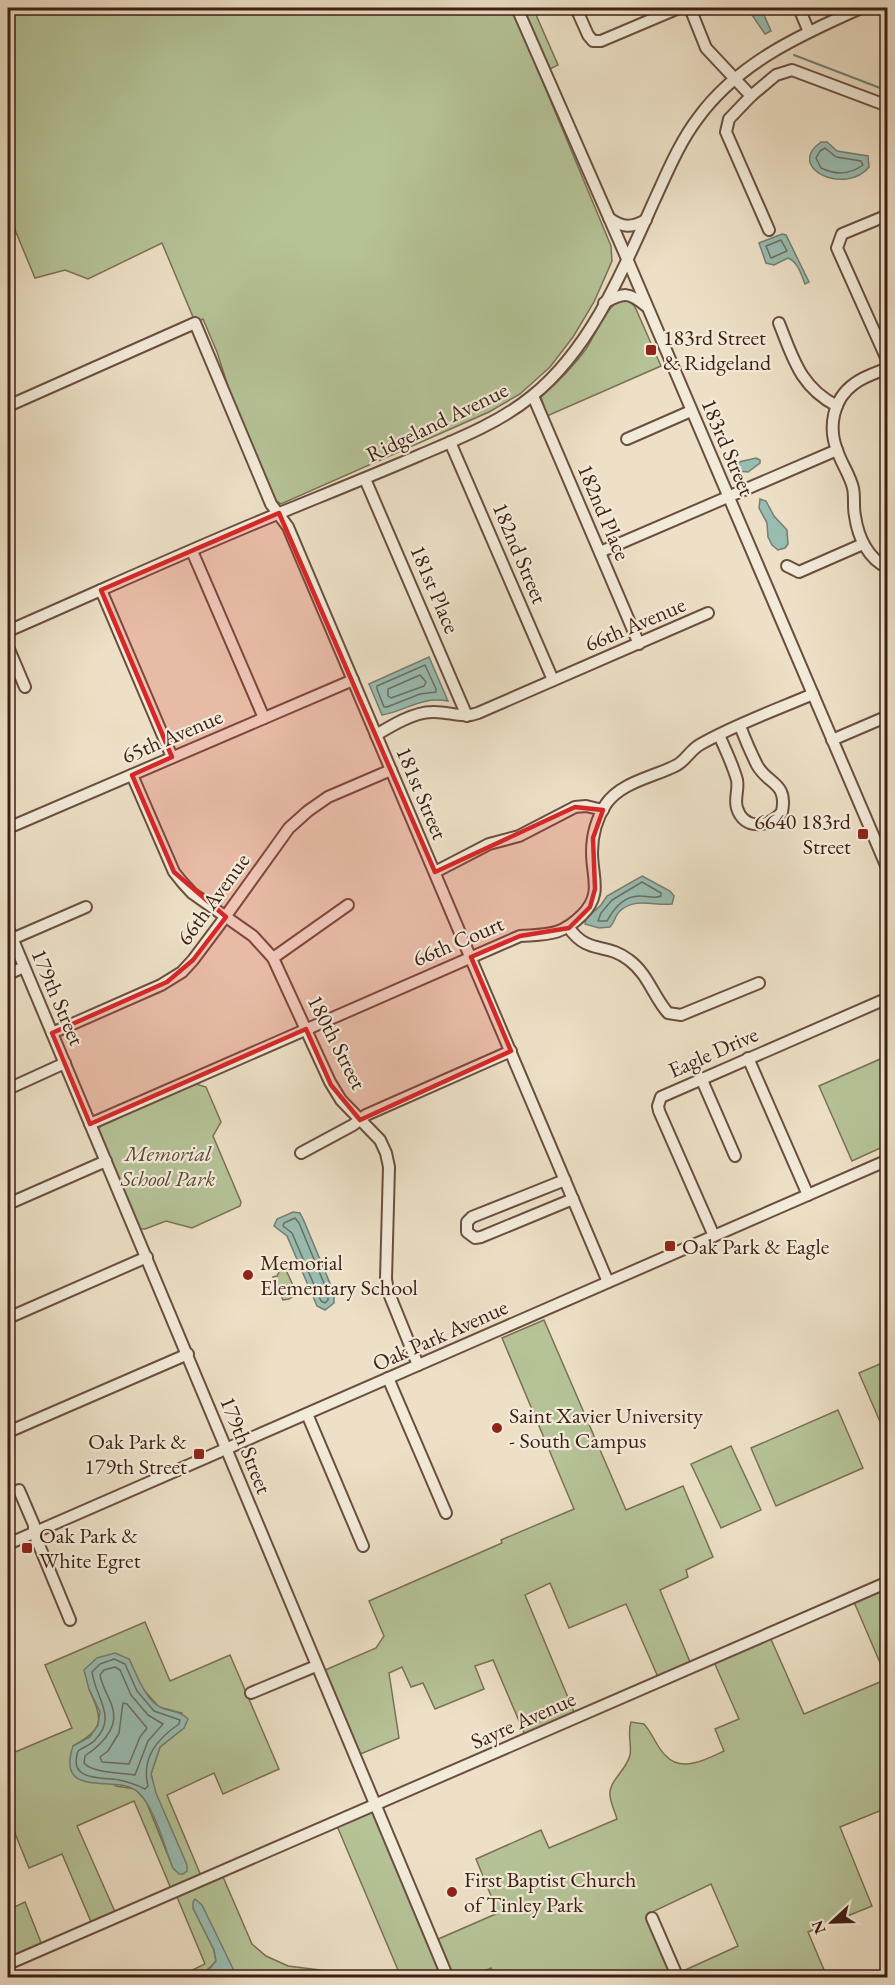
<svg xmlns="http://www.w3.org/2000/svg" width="895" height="1985" font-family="'EB Garamond',serif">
  <rect width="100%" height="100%" fill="#ede0c6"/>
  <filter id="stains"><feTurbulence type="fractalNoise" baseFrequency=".00333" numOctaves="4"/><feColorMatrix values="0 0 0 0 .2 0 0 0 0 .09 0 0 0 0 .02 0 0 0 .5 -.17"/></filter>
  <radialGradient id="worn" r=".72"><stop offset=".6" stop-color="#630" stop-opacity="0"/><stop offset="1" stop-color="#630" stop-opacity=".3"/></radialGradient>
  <g fill="#b5c397" stroke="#7a7155" stroke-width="1.5" fill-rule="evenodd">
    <polygon points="8,8 512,8 611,246 612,261 594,302 573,337 550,367 520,394 489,412 281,504 276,501 272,494 233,402 217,352 203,319 199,321 193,317 162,243 88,279 65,270 35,278 8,213"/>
    <polygon points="521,8 533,8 558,65 548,70"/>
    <path d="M 620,299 L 628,299 L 635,307 L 661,366 L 547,416 L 541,397 C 558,382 573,367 586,349 C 595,335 607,307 620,299 Z"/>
    <polygon points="887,1056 887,1145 852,1161 819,1086"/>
    <polygon points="196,1084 206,1087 221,1122 213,1136 241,1202 240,1206 192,1228 166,1221 145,1229 139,1229 97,1130 103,1124"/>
    <polygon points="280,1270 286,1270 296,1292 295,1295 289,1299 283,1300 273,1277 277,1276"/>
    <polygon points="544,1320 626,1510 683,1486 713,1557 686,1570 688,1577 660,1590 690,1662 658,1677 626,1604 569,1628 550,1583 525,1595 575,1714 525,1735 493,1660 475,1666 484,1689 435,1709 423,1683 411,1687 402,1667 389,1673 399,1738 358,1755 323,1671 376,1648 384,1636 369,1601 502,1543 501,1540 574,1509 502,1338"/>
    <polygon points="887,1361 887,1438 859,1373"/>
    <polygon points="838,1410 863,1468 776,1506 751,1448"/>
    <polygon points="731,1446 761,1510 721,1528 691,1464"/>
    <path d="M 886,1589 L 888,1591 L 887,1808 L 840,1827 L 872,1906 L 808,1932 L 827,1977 L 685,1977 L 683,1971 L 738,1946 L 711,1884 L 648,1914 L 675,1977 L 563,1977 L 560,1971 L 539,1977 L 495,1977 L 491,1968 L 471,1977 L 452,1977 L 436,1940 L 498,1913 L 476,1859 L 541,1830 L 549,1848 L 617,1819 C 615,1812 611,1804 610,1796 C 608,1781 627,1770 630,1755 C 632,1744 627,1734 631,1722 L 644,1724 C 653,1734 657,1748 666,1756 C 682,1773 707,1759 724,1751 L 715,1729 L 739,1719 L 714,1662 L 770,1637 L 804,1714 L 887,1679 L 854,1602 Z"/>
    <path d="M 145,1622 L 170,1681 L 230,1655 L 279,1769 L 223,1794 L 214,1773 L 167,1795 L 202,1878 L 172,1891 L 134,1801 L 77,1826 L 116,1914 L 92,1924 L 62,1854 L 29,1868 L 8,1816 L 8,1755 L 72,1728 L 45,1665 ZM 129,1659 L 142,1688 L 159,1707 L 182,1713 L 184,1728 L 160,1747 L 151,1774 L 173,1868 L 146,1801 L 135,1789 L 116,1786 L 73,1746 C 105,1728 103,1720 89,1689 Z"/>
    <polygon points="373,1812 443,1977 401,1977 337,1826"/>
    <path d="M 223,1877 L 252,1944 L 266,1956 L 288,1966 L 320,1970 L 326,1977 L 237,1977 L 218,1941 L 193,1908 L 214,1950 L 216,1961 C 205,1975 194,1977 176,1978 L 205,1964 L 177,1897 Z"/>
    <polygon points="25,1902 42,1945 8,1960 8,1910"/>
  </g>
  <g fill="#99bdb2" stroke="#757e72" stroke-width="1.5">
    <polygon points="743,8 761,8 771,31 765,34 752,15"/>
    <path d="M 821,142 L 827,142 L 837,151 L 868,156 L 869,167 C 846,196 784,168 821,142 Z"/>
    <path d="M 782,234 L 786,235 L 809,282 L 805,284 C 801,274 798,262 788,258 L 774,265 L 766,263 L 759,243 Z"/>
    <polygon points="756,458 760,460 760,463 748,472 739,471 736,466 739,462"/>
    <polygon points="760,499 766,501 774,516 787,530 788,544 785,548 778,550 772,545 768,537 767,523 759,508"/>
    <path d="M 429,657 L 448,701 C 420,696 407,711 382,715 L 369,684 Z"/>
    <path d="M 642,876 L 670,891 L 674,896 L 672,904 C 654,906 635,897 620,911 C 615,915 615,922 610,927 L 599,928 L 585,924 L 586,919 L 601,905 L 607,896 Z"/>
    <polygon points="293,1212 300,1213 304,1221 334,1293 334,1303 325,1310 317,1306 287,1236 274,1226 277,1219"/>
    <path d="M 115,1653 L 129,1659 C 136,1673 146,1702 162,1708 C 172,1712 180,1711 188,1719 L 184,1728 L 160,1747 L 151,1774 L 156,1793 L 187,1865 L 187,1871 L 183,1874 L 179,1874 L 173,1868 C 164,1846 155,1808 138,1792 C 117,1773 55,1801 73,1746 L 90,1737 L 98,1725 L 100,1712 L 89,1689 L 84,1670 L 97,1658 Z"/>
    <polygon points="195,1899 202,1905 237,1977 194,1977 208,1971 216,1961 214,1950 193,1908 193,1902"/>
  </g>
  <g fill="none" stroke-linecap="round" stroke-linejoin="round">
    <g stroke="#6c6e62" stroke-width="1.5">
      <path d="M 825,148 L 836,157 L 861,161 L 863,165 C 849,175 836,175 821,168 L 816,158 L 820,151 Z"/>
      <polygon points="781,240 787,251 771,258 766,246"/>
      <polygon points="425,665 436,689 436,692 420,694 387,707 384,707 377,689 377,686"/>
      <polygon points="420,675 426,682 424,686 391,698 388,696 388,689"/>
      <path d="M 642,882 L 661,893 L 661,896 C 654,899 649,896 641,896 C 625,895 614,908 607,921 L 598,921 L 601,913 L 612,900 Z"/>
      <polygon points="295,1218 299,1223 328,1293 328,1300 325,1303 321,1301 292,1233 283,1226 284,1223"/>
      <path d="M 114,1659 L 125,1664 L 137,1691 L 154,1711 L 180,1720 L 179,1724 C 157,1739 141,1758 148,1786 L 145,1789 C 137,1785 129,1782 119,1780 C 99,1777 68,1781 78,1751 C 83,1747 91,1745 95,1740 C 118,1717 95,1697 92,1672 L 100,1664 Z"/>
      <path d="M 115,1667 L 120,1670 L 131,1695 L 148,1715 L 163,1724 L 148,1741 L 135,1775 C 121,1773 92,1773 84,1763 L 85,1756 C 101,1745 120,1728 112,1706 C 108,1695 102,1686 100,1675 L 104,1670 Z"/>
      <polygon points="123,1703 127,1704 147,1728 140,1737 129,1764 102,1762 100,1757 108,1751 119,1733"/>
    </g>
    <polyline stroke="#757e72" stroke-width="2" points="794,55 888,91"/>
    <g stroke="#6a4f40" stroke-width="14">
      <g id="minor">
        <polyline points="517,8 628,261 888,870"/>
        <polyline points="576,8 588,35 593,41 601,41 679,8"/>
        <polyline points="690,8 706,48 751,96"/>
        <polyline points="799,8 809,32"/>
        <polyline points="888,215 842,234 837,248 888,362"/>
        <path d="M 609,218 C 623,228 631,228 646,220"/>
        <polyline points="769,230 726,132 729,119 751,96 776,75 792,70 888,106"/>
        <path d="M 604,303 C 624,292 629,292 646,306"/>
        <path d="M 779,323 C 793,358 800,387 837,406"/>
        <path d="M 888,368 C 876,373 864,376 854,384 C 833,399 828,427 837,450 C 841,463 850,475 853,488 C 855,497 853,507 855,516 C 858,537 868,559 888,568"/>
        <polyline points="533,396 639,644"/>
        <polyline points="8,406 195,323 271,504 288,527 608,1282"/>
        <polyline points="627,439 691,411"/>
        <polyline points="450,442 553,680"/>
        <polyline points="365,479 467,716"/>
        <polyline points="192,551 264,718"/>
        <polyline points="600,552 837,450"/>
        <polyline points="787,566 799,572 863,544"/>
        <polyline points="101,590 172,757"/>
        <path d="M 8,631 C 100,591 193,548 287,510 C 331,492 376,474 420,455 C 458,439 499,423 532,396 C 591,349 624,268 654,201 C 667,173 679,143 698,118 C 738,63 800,35 861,8"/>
        <polyline points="8,647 25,687"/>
        <path d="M 376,735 C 391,726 414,712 432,712 C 448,711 463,719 478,713 L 708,613"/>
        <path d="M 719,735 C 725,749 733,765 737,780 C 739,789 734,799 737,808 C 744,831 769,827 782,812 C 788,782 768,785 757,765 C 751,753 745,739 740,726"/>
        <polyline points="832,740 888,716"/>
        <polyline points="132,775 174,872 182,882 192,893 253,936 273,958 330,1082 341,1100 380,1140 386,1153 389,1167 386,1279 388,1291 418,1365"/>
        <polyline points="8,828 353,680"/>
        <polyline points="435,872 489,844 519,836 575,807 586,806 603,810"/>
        <polyline points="8,928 448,1978"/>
        <path d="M 569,928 C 588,955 606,942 629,960 C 648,974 653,996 668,1013 L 681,1015 L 759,983"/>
        <polyline points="12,939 86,907"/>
        <polyline points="273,958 348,905"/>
        <polyline points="8,974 24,967"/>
        <polyline points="52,1033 161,985 182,972 193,960 220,924 289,828 308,811 328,797 391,770"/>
        <polyline points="748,1058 808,1195"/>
        <polyline points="701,1078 735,1156"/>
        <polyline points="8,1089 65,1063"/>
        <path d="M 90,1124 L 520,936 C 548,934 561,936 582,915 C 603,894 592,878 592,852 C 592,836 597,818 606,804 C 621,782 654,777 677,765 C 686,760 691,749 701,744 C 736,724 776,710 813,694"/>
        <polyline points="301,1153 353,1125 366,1115 511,1051"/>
        <polyline points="565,1180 472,1217 467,1222 467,1232 475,1238 481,1237 573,1199"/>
        <polyline points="8,1204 106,1161"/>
        <polyline points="714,1236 659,1111 658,1106 661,1097 888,998"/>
        <polyline points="8,1318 147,1257"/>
        <polyline points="388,1378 446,1513"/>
        <polyline points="307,1414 363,1546"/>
        <polyline points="8,1432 188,1354"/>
        <polyline points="19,1490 34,1525 34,1533 70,1620"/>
        <polyline points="8,1544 888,1160"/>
        <polyline points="251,1693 316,1666"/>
        <polyline points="652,1918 678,1978"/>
        <polyline points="8,1964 888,1582"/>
      </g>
    </g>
    <use href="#minor" stroke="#f3ebda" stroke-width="10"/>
  </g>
  <path fill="#d62828" fill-opacity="0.2" stroke="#d62828" stroke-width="4.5" stroke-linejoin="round" d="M 279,513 L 435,872 L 575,807 L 603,810 L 593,838 L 595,889 L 590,907 L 569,928 L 520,936 L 471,957 L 511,1051 L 360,1120 L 331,1085 L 306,1029 L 90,1124 L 52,1033 L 167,982 L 193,960 L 226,917 L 174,872 L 132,775 L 172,757 L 101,590 Z"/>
  <g fill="#8f2418" stroke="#f3ebda" stroke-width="2">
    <rect x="645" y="344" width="12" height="12" rx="3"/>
    <rect x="857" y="828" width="12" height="12" rx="3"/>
    <rect x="664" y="1240" width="12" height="12" rx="3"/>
    <circle cx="248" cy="1275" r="6"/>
    <circle cx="497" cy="1428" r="6"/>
    <rect x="193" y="1448" width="12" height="12" rx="3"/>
    <rect x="21" y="1542" width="12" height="12" rx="3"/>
    <circle cx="452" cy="1892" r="6"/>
  </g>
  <g text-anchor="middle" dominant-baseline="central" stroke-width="4.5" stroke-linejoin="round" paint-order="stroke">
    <g font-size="22" fill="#3f1f13" stroke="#f3ebda" text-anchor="start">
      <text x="663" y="337">183rd Street<tspan x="663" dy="25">&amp; Ridgeland</tspan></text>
      <text x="851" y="821" text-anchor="end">6640 183rd<tspan x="851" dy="25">Street</tspan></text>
      <text x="682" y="1246">Oak Park &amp; Eagle</text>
      <text x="260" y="1262">Memorial<tspan x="260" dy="25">Elementary School</tspan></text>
      <text x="509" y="1415">Saint Xavier University<tspan x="509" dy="25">- South Campus</tspan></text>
      <text x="187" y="1441" text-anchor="end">Oak Park &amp;<tspan x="187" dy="25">179th Street</tspan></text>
      <text x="39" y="1535">Oak Park &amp;<tspan x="39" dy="25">White Egret</tspan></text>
      <text x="464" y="1879">First Baptist Church<tspan x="464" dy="25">of Tinley Park</tspan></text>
    </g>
    <g font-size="22" fill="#3f1f13" stroke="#f3ebda">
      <text transform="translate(437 422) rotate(-26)">Ridgeland Avenue</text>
      <text transform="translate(728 447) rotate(67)">183rd Street</text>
      <text transform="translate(604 512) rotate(67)">182nd Place</text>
      <text transform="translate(520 553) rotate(67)">182nd Street</text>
      <text transform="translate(435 589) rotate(67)">181st Place</text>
      <text transform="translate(635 624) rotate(-23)">66th Avenue</text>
      <text transform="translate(172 736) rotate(-23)">65th Avenue</text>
      <text transform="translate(422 793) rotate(67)">181st Street</text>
      <text transform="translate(213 899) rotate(-54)">66th Avenue</text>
      <text transform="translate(458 941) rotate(-23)">66th Court</text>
      <text transform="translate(58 997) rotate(67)">179th Street</text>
      <text transform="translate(337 1042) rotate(63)">180th Street</text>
      <text transform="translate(713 1052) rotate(-24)">Eagle Drive</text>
      <text transform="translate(440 1335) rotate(-24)">Oak Park Avenue</text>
      <text transform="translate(246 1445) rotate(68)">179th Street</text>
      <text transform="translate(523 1720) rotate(-24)">Sayre Avenue</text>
    </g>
    <g font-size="22" font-style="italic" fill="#5c4834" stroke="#f3ebda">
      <text x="168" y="1153">Memorial<tspan x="168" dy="25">School Park</tspan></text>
    </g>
  </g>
  <rect width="895" height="1985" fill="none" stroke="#ede0c6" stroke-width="30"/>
  <rect x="9" y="9" width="877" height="1967" fill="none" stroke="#3f1f13" stroke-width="3"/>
  <rect x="15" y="15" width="865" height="1955" fill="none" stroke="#3f1f13" stroke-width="1.5"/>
  <g transform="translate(832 1922) rotate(248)" stroke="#f3ebda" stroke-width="4.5" paint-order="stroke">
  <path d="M0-4.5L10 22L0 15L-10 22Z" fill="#3f1f13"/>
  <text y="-9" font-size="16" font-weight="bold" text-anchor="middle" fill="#3f1f13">N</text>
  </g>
  <rect width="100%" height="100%" filter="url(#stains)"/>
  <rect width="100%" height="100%" fill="url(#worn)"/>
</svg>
